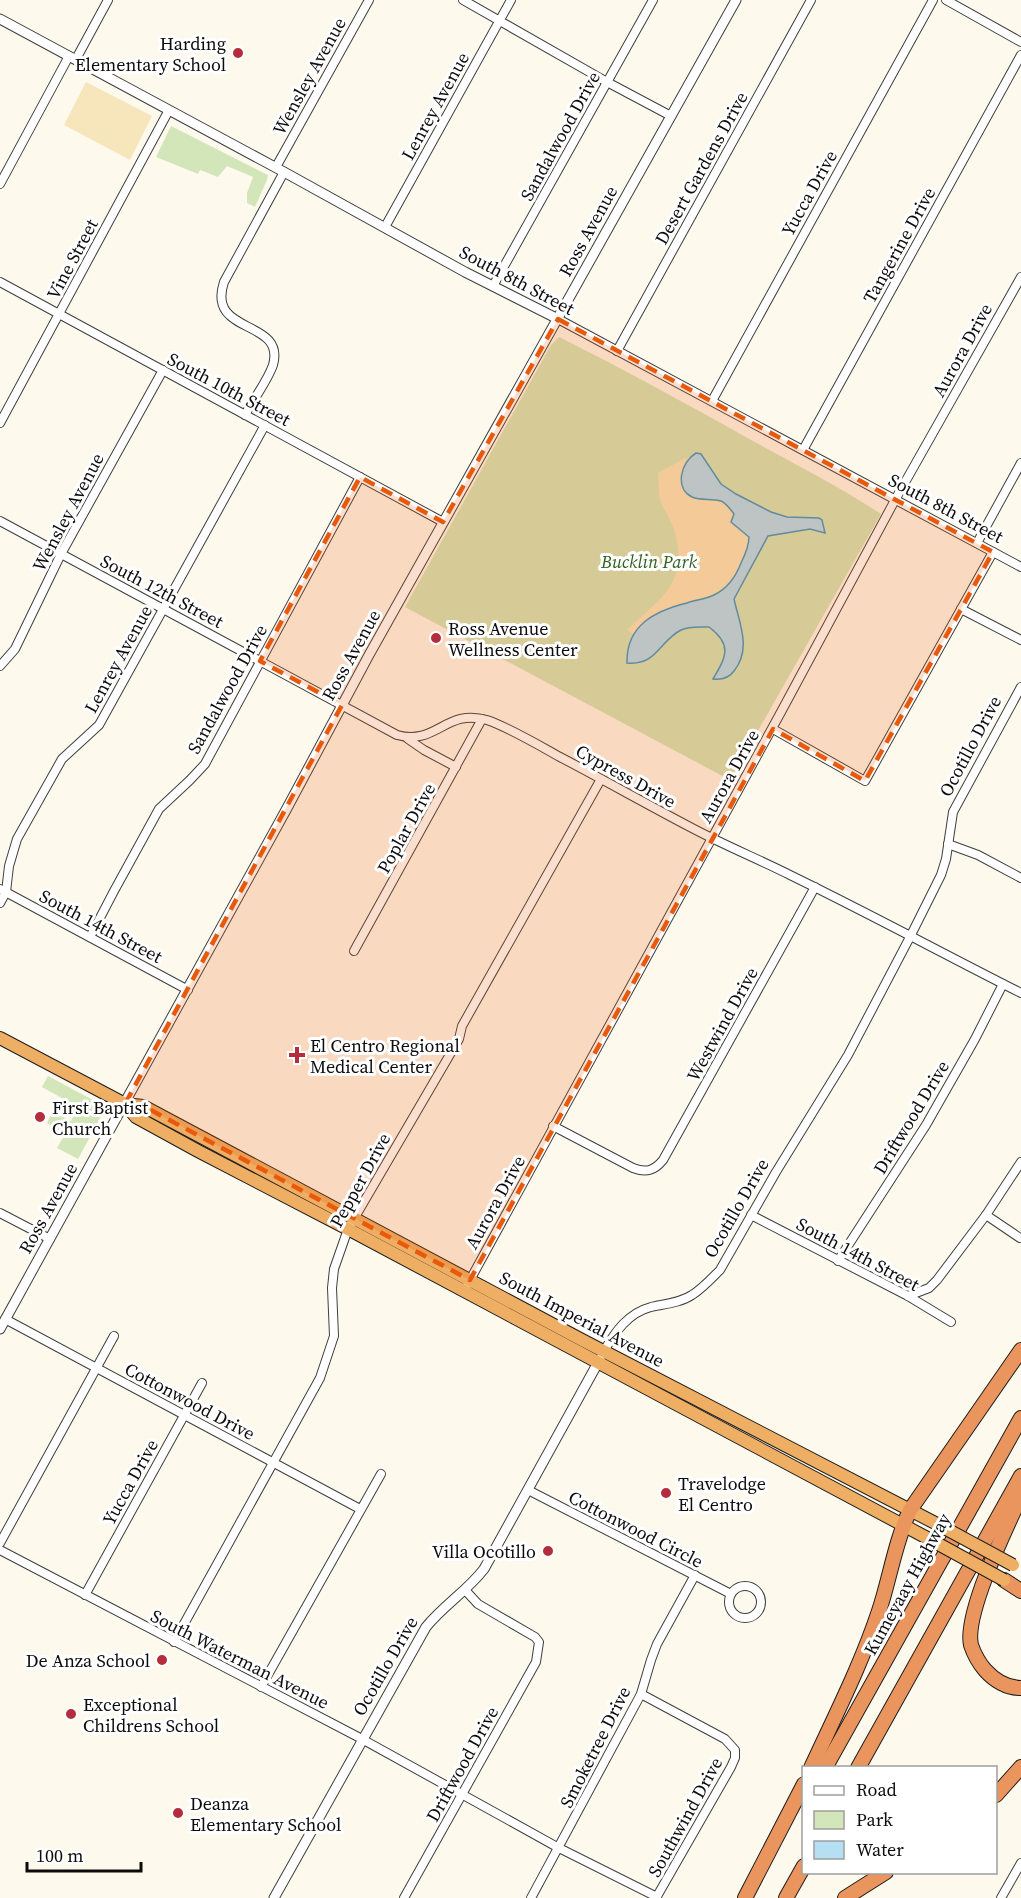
<svg xmlns="http://www.w3.org/2000/svg" width="1021" height="1898" font-family="'Source Serif 4',serif">
  <rect width="100%" height="100%" fill="#fef9ed"/>
  <g fill="#d3e6b9">
    <polygon points="171,126 268,175 267,180 255,207 247,203 247,193 253,177 227,166 218,177 200,170 198,174 156,157"/>
    <path d="M 559,337 C 625,370 689,405 753,441 C 796,465 840,487 881,514 L 730,780 L 405,607 L 551,345 Z"/>
    <polygon points="48,1076 106,1107 78,1159 57,1148 65,1134 47,1123 52,1112 71,1121 78,1107 42,1087"/>
  </g>
  <g fill="#f7e6bc">
    <polygon points="86,82 152,116 130,160 64,125"/>
    <path d="M 687,457 C 679,480 680,480 695,498 L 722,501 L 735,514 L 731,522 L 749,537 C 749,545 745,555 741,563 C 721,606 693,595 657,613 C 647,618 640,626 633,634 L 627,630 C 662,596 689,584 674,530 C 671,519 664,511 660,500 C 658,492 659,481 658,473 Z"/>
  </g>
  <path fill="#b5dff2" stroke="#4099c4" stroke-width="1.5" d="M 696,453 L 701,454 L 721,484 L 736,494 L 771,512 L 787,517 L 819,518 L 822,520 L 825,533 L 810,529 L 768,536 L 734,599 C 739,622 752,649 734,671 C 729,678 722,680 713,679 C 726,657 733,645 709,627 C 699,627 689,626 681,630 C 659,641 657,666 627,663 C 626,625 655,611 687,603 C 696,600 706,599 714,595 C 727,589 736,576 741,563 C 745,555 749,546 749,537 L 731,522 L 734,514 C 731,510 726,503 721,501 C 712,498 701,501 692,497 C 674,488 681,462 696,453 Z"/>
  <g fill="none" stroke-linecap="round" stroke-linejoin="round">
    <g stroke="#3f3f3f" stroke-width="10">
      <g id="minor">
        <polyline points="463,0 607,82 671,116"/>
        <polyline points="946,0 1021,42"/>
        <polyline points="76,59 108,0"/>
        <polyline points="276,167 369,0"/>
        <polyline points="0,184 69,56"/>
        <polyline points="385,227 511,0"/>
        <polyline points="0,282 443,522"/>
        <polyline points="493,286 653,0"/>
        <polyline points="558,319 1021,567"/>
        <polyline points="617,351 811,0"/>
        <polyline points="712,401 933,0"/>
        <path d="M 245,415 C 253,400 268,380 273,365 C 286,318 206,336 224,282 L 284,172"/>
        <polyline points="0,423 169,110"/>
        <polyline points="803,450 1021,55"/>
        <path d="M 0,521 L 397,735 C 437,746 445,708 487,720 C 508,727 540,746 560,757 C 604,780 648,805 692,828 C 724,845 758,859 790,875 C 868,913 944,954 1021,993"/>
        <polyline points="977,543 1021,463"/>
        <polyline points="961,609 1021,640"/>
        <polyline points="0,666 15,649 61,554 163,370"/>
        <polyline points="773,729 865,781 993,552"/>
        <polyline points="408,739 424,750 456,767"/>
        <polyline points="948,844 978,855 1021,878"/>
        <polyline points="0,889 188,990"/>
        <polyline points="0,903 6,892 9,866 17,839 62,759 99,725 265,425"/>
        <polyline points="90,937 114,891 159,809 190,780 205,764 360,477"/>
        <polyline points="354,951 482,719"/>
        <path d="M 553,1126 L 633,1168 C 646,1173 654,1171 663,1160 L 815,887"/>
        <polyline points="0,1213 50,1239"/>
        <polyline points="751,1215 908,1296 951,1322"/>
        <polyline points="986,1215 1020,1238"/>
        <polyline points="838,1261 926,1125 975,1039 1003,984"/>
        <polyline points="464,1291 781,712 895,500 1021,277"/>
        <polyline points="908,1296 929,1288 937,1280 986,1215 1021,1162"/>
        <polyline points="5,1319 360,1509"/>
        <path d="M 604,1351 C 615,1332 628,1313 651,1307 C 664,1304 680,1303 692,1295 C 702,1289 711,1279 720,1270 L 776,1172 L 848,1055 L 910,937 L 941,875 L 946,859 L 953,812 L 1021,687"/>
        <polyline points="528,1490 731,1594"/>
        <polyline points="0,1543 114,1336"/>
        <polyline points="0,1550 362,1739 559,1848 657,1897"/>
        <circle cx="745" cy="1602" r="16"/>
        <polyline points="85,1595 202,1383"/>
        <polyline points="174,1642 320,1378 334,1336 332,1288 334,1269 348,1229 459,1039 462,1026 601,779"/>
        <polyline points="261,1687 381,1474"/>
        <polyline points="641,1694 725,1739 735,1750 735,1758 731,1767 656,1898"/>
        <polyline points="404,1898 536,1662 539,1642 535,1637 478,1604 465,1590"/>
        <polyline points="531,1898 641,1694 651,1660 657,1644 695,1575"/>
        <polyline points="1001,1898 1021,1863"/>
      </g>
    </g>
    <g stroke="#3f3f3f" stroke-width="11">
      <g id="tertiary">
        <polyline points="0,19 284,172 465,272 558,319"/>
        <polyline points="0,1329 286,810 369,655 736,0"/>
        <path d="M 274,1898 L 426,1627 C 444,1605 467,1591 484,1569 L 600,1359"/>
      </g>
    </g>
    <g stroke="#1d1d1d" stroke-width="14">
      <g id="trunk">
        <polyline points="0,1038 125,1104 136,1117 198,1151 348,1229 931,1540"/>
        <polyline points="125,1104 143,1106 582,1340 939,1525"/>
      </g>
    </g>
    <g stroke="#1d1d1d" stroke-width="16">
      <g id="motorway">
        <path d="M 1021,1496 C 1007,1526 964,1614 971,1645 C 974,1654 979,1663 985,1670 C 995,1681 1006,1688 1021,1688"/>
        <polyline points="1004,1580 1021,1591"/>
        <path d="M 811,1768 C 835,1716 861,1665 879,1611 C 890,1578 895,1542 910,1510 L 1021,1350"/>
        <polyline points="825,1768 1021,1418"/>
        <polyline points="858,1768 1021,1476"/>
        <polyline points="996,1795 1021,1767"/>
        <polyline points="745,1898 804,1784"/>
        <polyline points="786,1898 804,1866"/>
        <polyline points="845,1898 886,1872"/>
      </g>
    </g>
    <use href="#minor" stroke="#fff" stroke-width="8"/>
    <use href="#tertiary" stroke="#fff" stroke-width="9"/>
    <use href="#trunk" stroke="#eeae64" stroke-width="12"/>
    <use href="#motorway" stroke="#eb955e" stroke-width="14"/>
    <g stroke="#1d1d1d" stroke-width="14" stroke-linecap="butt">
      <g id="trunk-bridge">
        <polyline points="939,1525 1013,1565"/>
        <polyline points="931,1540 1004,1580"/>
      </g>
    </g>
    <use href="#trunk-bridge" stroke="#eeae64" stroke-width="12"/>
  </g>
  <path fill="#e8590c" fill-opacity="0.2" stroke="#e8590c" stroke-width="4.5" stroke-dasharray="12 8" stroke-linejoin="round" d="M 558,319 L 993,552 L 865,781 L 773,729 L 470,1280 L 143,1106 L 125,1104 L 342,705 L 260,661 L 360,477 L 443,522 Z"/>
  <g fill="#b32d3d" stroke="#fff" stroke-width="2">
    <circle cx="238" cy="53" r="6"/>
    <circle cx="436" cy="638" r="6"/>
    <path d="M294 1046h6v6h6v6h-6v6h-6v-6h-6v-6h6z"/>
    <circle cx="40" cy="1117" r="6"/>
    <circle cx="666" cy="1493" r="6"/>
    <circle cx="548" cy="1551" r="6"/>
    <circle cx="162" cy="1660" r="6"/>
    <circle cx="71" cy="1714" r="6"/>
    <circle cx="178" cy="1813" r="6"/>
  </g>
  <g text-anchor="middle" dominant-baseline="central" stroke-width="6" stroke-linejoin="round" paint-order="stroke">
    <g font-size="18" fill="#0c0c0c" stroke="#fff" text-anchor="start">
      <text x="226" y="43" text-anchor="end">Harding<tspan x="226" dy="21">Elementary School</tspan></text>
      <text x="448" y="628">Ross Avenue<tspan x="448" dy="21">Wellness Center</tspan></text>
      <text x="310" y="1045">El Centro Regional<tspan x="310" dy="21">Medical Center</tspan></text>
      <text x="52" y="1107">First Baptist<tspan x="52" dy="21">Church</tspan></text>
      <text x="678" y="1483">Travelodge<tspan x="678" dy="21">El Centro</tspan></text>
      <text x="536" y="1551" text-anchor="end">Villa Ocotillo</text>
      <text x="150" y="1660" text-anchor="end">De Anza School</text>
      <text x="83" y="1704">Exceptional<tspan x="83" dy="21">Childrens School</tspan></text>
      <text x="190" y="1803">Deanza<tspan x="190" dy="21">Elementary School</tspan></text>
    </g>
    <g font-size="18" fill="#0c0c0c" stroke="#fff">
      <text transform="translate(309 76) rotate(-61)">Wensley Avenue</text>
      <text transform="translate(435 106) rotate(-61)">Lenrey Avenue</text>
      <text transform="translate(560 136) rotate(-61)">Sandalwood Drive</text>
      <text transform="translate(701 168) rotate(-61)">Desert Gardens Drive</text>
      <text transform="translate(809 193) rotate(-61)">Yucca Drive</text>
      <text transform="translate(588 231) rotate(-61)">Ross Avenue</text>
      <text transform="translate(899 245) rotate(-61)">Tangerine Drive</text>
      <text transform="translate(72 259) rotate(-62)">Vine Street</text>
      <text transform="translate(517 280) rotate(28)">South 8th Street</text>
      <text transform="translate(962 350) rotate(-61)">Aurora Drive</text>
      <text transform="translate(229 389) rotate(28)">South 10th Street</text>
      <text transform="translate(946 508) rotate(28)">South 8th Street</text>
      <text transform="translate(68 512) rotate(-62)">Wensley Avenue</text>
      <text transform="translate(162 591) rotate(28)">South 12th Street</text>
      <text transform="translate(351 655) rotate(-61)">Ross Avenue</text>
      <text transform="translate(118 659) rotate(-61)">Lenrey Avenue</text>
      <text transform="translate(227 689) rotate(-61)">Sandalwood Drive</text>
      <text transform="translate(970 746) rotate(-62)">Ocotillo Drive</text>
      <text transform="translate(626 776) rotate(29)">Cypress Drive</text>
      <text transform="translate(729 776) rotate(-61)">Aurora Drive</text>
      <text transform="translate(406 828) rotate(-61)">Poplar Drive</text>
      <text transform="translate(101 926) rotate(28)">South 14th Street</text>
      <text transform="translate(722 1024) rotate(-61)">Westwind Drive</text>
      <text transform="translate(911 1117) rotate(-59)">Driftwood Drive</text>
      <text transform="translate(360 1180) rotate(-61)">Pepper Drive</text>
      <text transform="translate(495 1202) rotate(-61)">Aurora Drive</text>
      <text transform="translate(48 1208) rotate(-61)">Ross Avenue</text>
      <text transform="translate(736 1208) rotate(-60)">Ocotillo Drive</text>
      <text transform="translate(858 1254) rotate(28)">South 14th Street</text>
      <text transform="translate(582 1319) rotate(28)">South Imperial Avenue</text>
      <text transform="translate(190 1401) rotate(28)">Cottonwood Drive</text>
      <text transform="translate(130 1482) rotate(-61)">Yucca Drive</text>
      <text transform="translate(636 1529) rotate(27)">Cottonwood Circle</text>
      <text transform="translate(907 1584) rotate(-61)">Kumeyaay Highway</text>
      <text transform="translate(240 1659) rotate(27)">South Waterman Avenue</text>
      <text transform="translate(385 1666) rotate(-60)">Ocotillo Drive</text>
      <text transform="translate(595 1747) rotate(-63)">Smoketree Drive</text>
      <text transform="translate(462 1764) rotate(-61)">Driftwood Drive</text>
      <text transform="translate(685 1817) rotate(-61)">Southwind Drive</text>
    </g>
    <g font-size="18" font-style="italic" fill="#326021" stroke="#fff">
      <text x="649" y="561">Bucklin Park</text>
    </g>
  </g>
  <rect x="802" y="1766" width="195" height="108" fill="#ffffff" stroke="#9e9e9e" stroke-width="1.5"/>
  <rect x="814" y="1786" width="30" height="9" fill="#ffffff" stroke="#9e9e9e" stroke-width="1.5"/>
  <text x="856" y="1796" font-size="18" fill="#0c0c0c">Road</text>
  <rect x="814" y="1811" width="30" height="18" fill="#d3e6b9" stroke="#9e9e9e" stroke-width="1.5"/>
  <text x="856" y="1826" font-size="18" fill="#0c0c0c">Park</text>
  <rect x="814" y="1841" width="30" height="18" fill="#b5dff2" stroke="#9e9e9e" stroke-width="1.5"/>
  <text x="856" y="1856" font-size="18" fill="#0c0c0c">Water</text>
  <path d="M27 1862v9h114v-9" fill="none" stroke="#0c0c0c" stroke-width="3"/>
  <text x="36" y="1862" font-size="18" fill="#0c0c0c" stroke="#ffffff" stroke-width="4.5" paint-order="stroke">100 m</text>
</svg>
